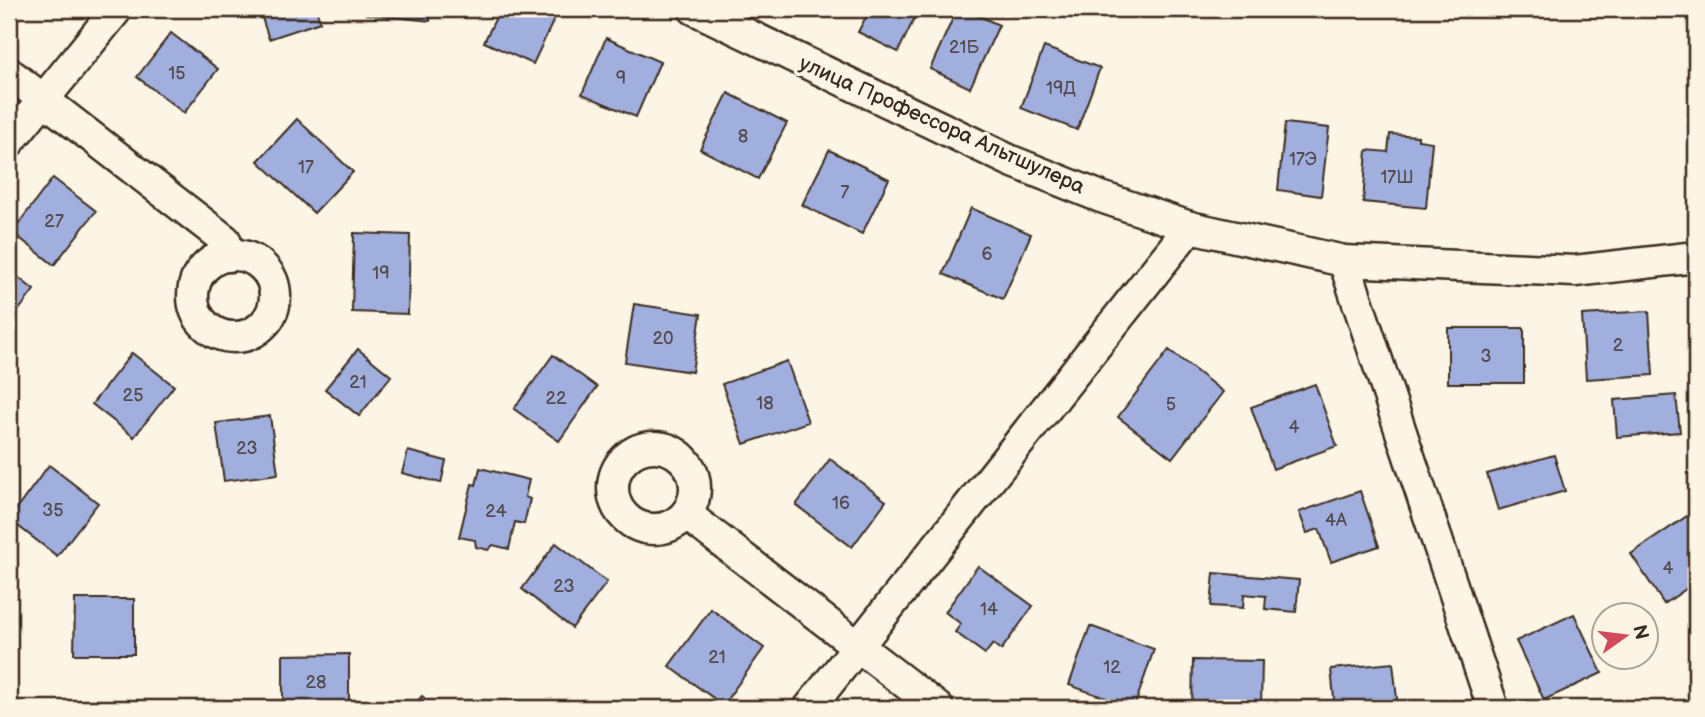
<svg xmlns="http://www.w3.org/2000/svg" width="1705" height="717" font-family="'Balsamiq Sans',sans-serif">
  <rect width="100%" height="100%" fill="#fcf5e5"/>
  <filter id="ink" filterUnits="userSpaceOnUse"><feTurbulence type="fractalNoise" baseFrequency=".0143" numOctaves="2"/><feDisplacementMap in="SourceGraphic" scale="14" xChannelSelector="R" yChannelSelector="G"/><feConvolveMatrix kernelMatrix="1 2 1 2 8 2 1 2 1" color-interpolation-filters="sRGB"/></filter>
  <g filter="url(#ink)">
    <g fill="#a1afdf" stroke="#3b2a1e" stroke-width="2">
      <polygon points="259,9 316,9 320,22 269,39"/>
      <polygon points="367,9 432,9 430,21 366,14"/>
      <polygon points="500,9 558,11 533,64 484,42"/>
      <polygon points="870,9 919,9 898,52 858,32"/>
      <polygon points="957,9 964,9 999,25 970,88 930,69"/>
      <polygon points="171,33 218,69 184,113 137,77"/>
      <polygon points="606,38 660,62 636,117 582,94"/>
      <polygon points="1044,47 1100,68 1077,130 1021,108"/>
      <polygon points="728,93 787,123 758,179 700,149"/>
      <polygon points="297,119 353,172 314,213 258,161"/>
      <polygon points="1285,123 1329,128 1321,196 1278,190"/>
      <polygon points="1390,134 1418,136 1418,140 1432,142 1426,208 1363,202 1367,150 1388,152"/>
      <polygon points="829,150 889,179 862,234 802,205"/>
      <polygon points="53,178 96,211 54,265 12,232"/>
      <polygon points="971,208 1031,234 1003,299 943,274"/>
      <polygon points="354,233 410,235 408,314 352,312"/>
      <polygon points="9,270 34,290 9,323"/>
      <polygon points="634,304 701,314 692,372 625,362"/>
      <polygon points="1649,311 1653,375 1586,379 1582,315"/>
      <rect x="1448" y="328" width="76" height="55"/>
      <polygon points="358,349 391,376 359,416 325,389"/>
      <polygon points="1169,350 1223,392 1172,458 1118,417"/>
      <polygon points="132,353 174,386 134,437 92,404"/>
      <polygon points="553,355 597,387 559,441 514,409"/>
      <polygon points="787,361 808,422 744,444 722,384"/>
      <polygon points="1315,384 1337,446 1273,469 1251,407"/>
      <polygon points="1676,395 1680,432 1617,437 1614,400"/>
      <polygon points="270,416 278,474 224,481 216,423"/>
      <polygon points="408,451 446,461 441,483 402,473"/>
      <polygon points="1554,455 1565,491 1498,510 1487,474"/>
      <polygon points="830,459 886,501 852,547 796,505"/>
      <polygon points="49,465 98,503 57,556 9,519"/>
      <polygon points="480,468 529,480 525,497 530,499 524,524 515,522 509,549 493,545 488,550 476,547 475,540 459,537 472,484 476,485"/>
      <polygon points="1360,491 1379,546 1331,562 1319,529 1307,533 1299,512"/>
      <polygon points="1696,510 1696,582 1664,604 1631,554"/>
      <polygon points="556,543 607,582 572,628 522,589"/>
      <polygon points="978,566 1033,606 1001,650 993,644 985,654 955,632 961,624 945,612"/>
      <polygon points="1214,573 1299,580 1296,612 1265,609 1266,596 1244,594 1243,608 1211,606"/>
      <polygon points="75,599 134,599 134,654 74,654"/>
      <polygon points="711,609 764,648 723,705 669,666"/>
      <polygon points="1574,614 1602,673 1544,700 1516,641"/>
      <polygon points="1090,626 1154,649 1134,708 1069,685"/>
      <polygon points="349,654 349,708 283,708 283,655"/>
      <polygon points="1193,660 1262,661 1261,708 1192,708"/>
      <polygon points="1393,663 1398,708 1335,708 1331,669"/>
      <polygon points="422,696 437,708 412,708"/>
    </g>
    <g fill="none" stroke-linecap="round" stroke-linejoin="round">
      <g stroke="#3b2a1e" stroke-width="35">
        <g id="minor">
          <polyline points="694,9 1011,161 1101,197 1190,227 1344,261 1575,271 1696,257"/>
          <polyline points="9,73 225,240 229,256"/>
          <polyline points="9,142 117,9"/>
          <circle cx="234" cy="296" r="41"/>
          <polyline points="1344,261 1493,708"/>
          <circle cx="654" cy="488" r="41"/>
          <polyline points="686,514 938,708"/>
          <polyline points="809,708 1190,227"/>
        </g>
      </g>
      <use href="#minor" stroke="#fcf5e5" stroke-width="30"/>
    </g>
  </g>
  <g text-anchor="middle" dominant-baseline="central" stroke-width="7" stroke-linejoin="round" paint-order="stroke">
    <g font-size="18" fill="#544b4e">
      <text x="964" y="47">21Б</text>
      <text x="177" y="73">15</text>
      <text x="621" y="78">9</text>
      <text x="1061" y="88">19Д</text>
      <text x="743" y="136">8</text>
      <text x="1303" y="159">17Э</text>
      <text x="306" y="167">17</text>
      <text x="1397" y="177">17Ш</text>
      <text x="845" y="192">7</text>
      <text x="54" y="221">27</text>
      <text x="987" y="254">6</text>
      <text x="381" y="273">19</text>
      <text x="663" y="338">20</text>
      <text x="1618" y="345">2</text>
      <text x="1486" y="356">3</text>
      <text x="358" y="382">21</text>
      <text x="133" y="395">25</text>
      <text x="556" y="398">22</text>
      <text x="765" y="403">18</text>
      <text x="1171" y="404">5</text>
      <text x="1294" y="427">4</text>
      <text x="247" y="448">23</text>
      <text x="841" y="503">16</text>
      <text x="53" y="510">35</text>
      <text x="496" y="511">24</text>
      <text x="1336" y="520">4А</text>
      <text x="1668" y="568">4</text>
      <text x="564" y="586">23</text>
      <text x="989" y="609">14</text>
      <text x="717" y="657">21</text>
      <text x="1112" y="667">12</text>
      <text x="316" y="682">28</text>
    </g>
    <g font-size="21" fill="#3b2a1e" stroke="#fcf5e5">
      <text transform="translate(942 125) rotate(24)">улица Профессора Альтшулера</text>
    </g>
  </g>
  <rect width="1705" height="717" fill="none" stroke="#fcf5e5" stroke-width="35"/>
  <rect x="18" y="18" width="1670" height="682" fill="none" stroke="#3b2a1e" stroke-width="2.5" filter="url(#ink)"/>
  <g transform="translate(1625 636) rotate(76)"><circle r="33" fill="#fcf5e5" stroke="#afa495" stroke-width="2"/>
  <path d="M0-5L12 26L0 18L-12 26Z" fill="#d1495b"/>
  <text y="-10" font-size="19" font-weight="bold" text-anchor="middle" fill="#3b2a1e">N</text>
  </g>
</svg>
